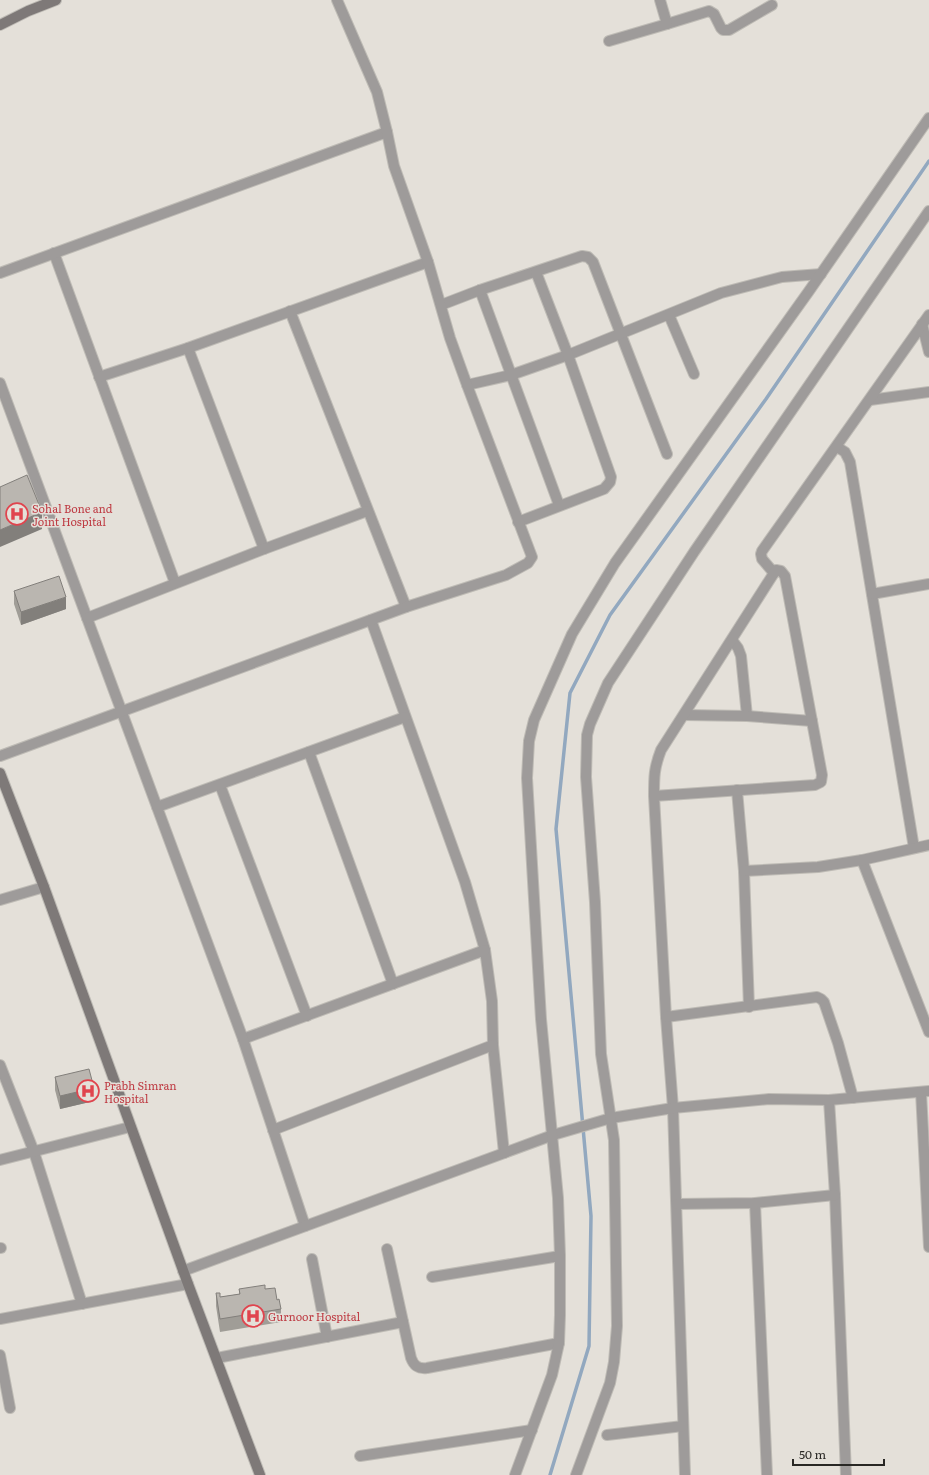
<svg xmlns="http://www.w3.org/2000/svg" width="929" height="1475" font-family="Literata,serif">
  <rect width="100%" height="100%" fill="#e4e0d9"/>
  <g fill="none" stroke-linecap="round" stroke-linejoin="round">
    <polyline stroke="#92a8bf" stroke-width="3.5" points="550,1475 589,1346 591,1216 556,829 570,693 610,615 766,399 929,161"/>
    <g stroke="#bebbb5" stroke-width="12">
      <g id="minor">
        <polyline points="667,24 709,11 714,14 721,28 723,30 729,30 772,5"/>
        <polyline points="609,41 667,24 660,0"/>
        <polyline points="54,253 175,583"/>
        <polyline points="0,273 387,132"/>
        <polyline points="480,290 559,505"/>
        <polyline points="441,305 480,290 582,256 588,257 593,262 667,454"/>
        <polyline points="290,311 406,607"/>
        <polyline points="669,315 694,374"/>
        <polyline points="922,324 929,352"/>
        <polyline points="188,348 264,549"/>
        <polyline points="99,377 188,348 428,262"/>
        <polyline points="0,383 157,807"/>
        <polyline points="467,385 511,375 568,355 721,293 782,277 821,274"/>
        <polyline points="870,400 929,392"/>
        <polyline points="837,447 845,452 850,462 914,848"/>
        <polyline points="518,522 604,489 610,482 611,477 568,355 536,272"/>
        <polyline points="774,573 762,559 761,554 762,551 929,315"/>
        <polyline points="872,594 929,584"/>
        <polyline points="87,618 264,549 367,511"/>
        <polyline points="371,620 465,882 485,950 492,1001 493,1045 504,1153"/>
        <polyline points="732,640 738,648 741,656 747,716"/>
        <polyline points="684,715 747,716 812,721"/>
        <polyline points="309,752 393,984"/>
        <polyline points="0,756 406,607 506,575 528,563 532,557 467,385 450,338 428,262 394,166 387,132 377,92 337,0"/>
        <polyline points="220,785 307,1016"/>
        <polyline points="737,790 744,871 749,1007"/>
        <path d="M 654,796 L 815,785 L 821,782 L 822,775 L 785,576 L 781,571 L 776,570 L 774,573 L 661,750 C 654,768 654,777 654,796 L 666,1017 L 673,1108 L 685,1475"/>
        <polyline points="862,860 929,1032"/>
        <polyline points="744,871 818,867 862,860 929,845"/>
        <polyline points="0,900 44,887"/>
        <polyline points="666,1017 817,997 821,999 824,1002 838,1043 853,1098"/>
        <polyline points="243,1039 485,950"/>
        <polyline points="0,1065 34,1152 82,1304"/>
        <polyline points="921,1092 929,1247"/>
        <polyline points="829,1100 835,1195 846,1475"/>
        <polyline points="273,1130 493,1045"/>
        <polyline points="0,1160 130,1127"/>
        <polyline points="755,1203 767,1475"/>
        <polyline points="677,1204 755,1203 835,1195"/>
        <polyline points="305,1226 243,1039 157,807 405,717"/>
        <polyline points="0,1248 1,1248"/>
        <path d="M 387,1249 L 411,1358 C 414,1366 418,1369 427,1368 L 559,1343"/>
        <polyline points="312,1259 327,1337"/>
        <polyline points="183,1271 553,1135 611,1118 673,1108 769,1099 829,1100 929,1091"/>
        <polyline points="432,1277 560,1256"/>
        <polyline points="0,1319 188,1284"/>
        <polyline points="0,1355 10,1408"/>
        <polyline points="217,1358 403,1322"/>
        <polyline points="607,1435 683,1426"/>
        <polyline points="360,1456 532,1430"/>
        <polyline points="515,1475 552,1375 559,1343 560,1315 560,1256 558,1198 541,1019 527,778 529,741 534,720 572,634 615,563 809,291 929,118"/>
        <polyline points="576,1475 610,1383 614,1362 617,1326 614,1140 601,1054 595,902 586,777 587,735 590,724 608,683 694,552 929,211"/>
      </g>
    </g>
    <g stroke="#bebbb5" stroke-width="12">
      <g id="secondary">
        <polyline points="0,25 28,11 56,0"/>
        <polyline points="0,773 44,887 188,1284 260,1475"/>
      </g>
    </g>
    <use href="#minor" stroke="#9e9b9a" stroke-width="10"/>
    <use href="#secondary" stroke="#7e7978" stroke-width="10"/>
  </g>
  <g fill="#a09d97">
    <polygon points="14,591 66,609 21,625 14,604"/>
    <polygon points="55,1077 94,1101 60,1109 55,1090"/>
    <polygon points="239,1289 265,1289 277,1300 281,1309 281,1322 220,1332 216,1306 216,1293 220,1297 239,1294"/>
  </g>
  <g fill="#827f7b">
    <polygon points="42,512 42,529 0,547 0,530"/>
    <polygon points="66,597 66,609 21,625 21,612"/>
    <polygon points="94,1088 94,1101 60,1109 60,1096"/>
  </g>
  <g fill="#bab6b0" stroke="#827f7b">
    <polygon points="27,475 42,512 0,530 0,487"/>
    <polygon points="59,576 66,597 21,612 14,591"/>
    <polygon points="89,1069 94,1088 60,1096 55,1077"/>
    <polygon points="265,1285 265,1289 275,1288 277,1300 279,1299 281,1309 220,1319 216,1293 220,1293 220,1297 240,1294 239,1289"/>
  </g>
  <defs>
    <g id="hospital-ring" transform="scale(1.15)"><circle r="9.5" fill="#e4e0d9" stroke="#e0444e" stroke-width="1.5"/><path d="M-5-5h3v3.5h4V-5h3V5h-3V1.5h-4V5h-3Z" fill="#e0444e"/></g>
  </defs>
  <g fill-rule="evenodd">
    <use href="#hospital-ring" x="17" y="514"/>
    <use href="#hospital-ring" x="88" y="1091"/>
    <use href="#hospital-ring" x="253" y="1316"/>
  </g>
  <g text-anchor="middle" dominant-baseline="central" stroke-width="3" stroke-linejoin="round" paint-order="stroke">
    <g font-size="11" fill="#be3a42" stroke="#e4e0d9" text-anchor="start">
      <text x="32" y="508">Sohal Bone and<tspan x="32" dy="13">Joint Hospital</tspan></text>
      <text x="104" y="1085">Prabh Simran<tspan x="104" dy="13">Hospital</tspan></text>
      <text x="268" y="1316">Gurnoor Hospital</text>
    </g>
  </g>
  <path d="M793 1459v6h91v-6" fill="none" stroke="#282724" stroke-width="2"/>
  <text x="799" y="1459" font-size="12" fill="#282724" stroke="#e4e0d9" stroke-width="3" paint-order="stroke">50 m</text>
</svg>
